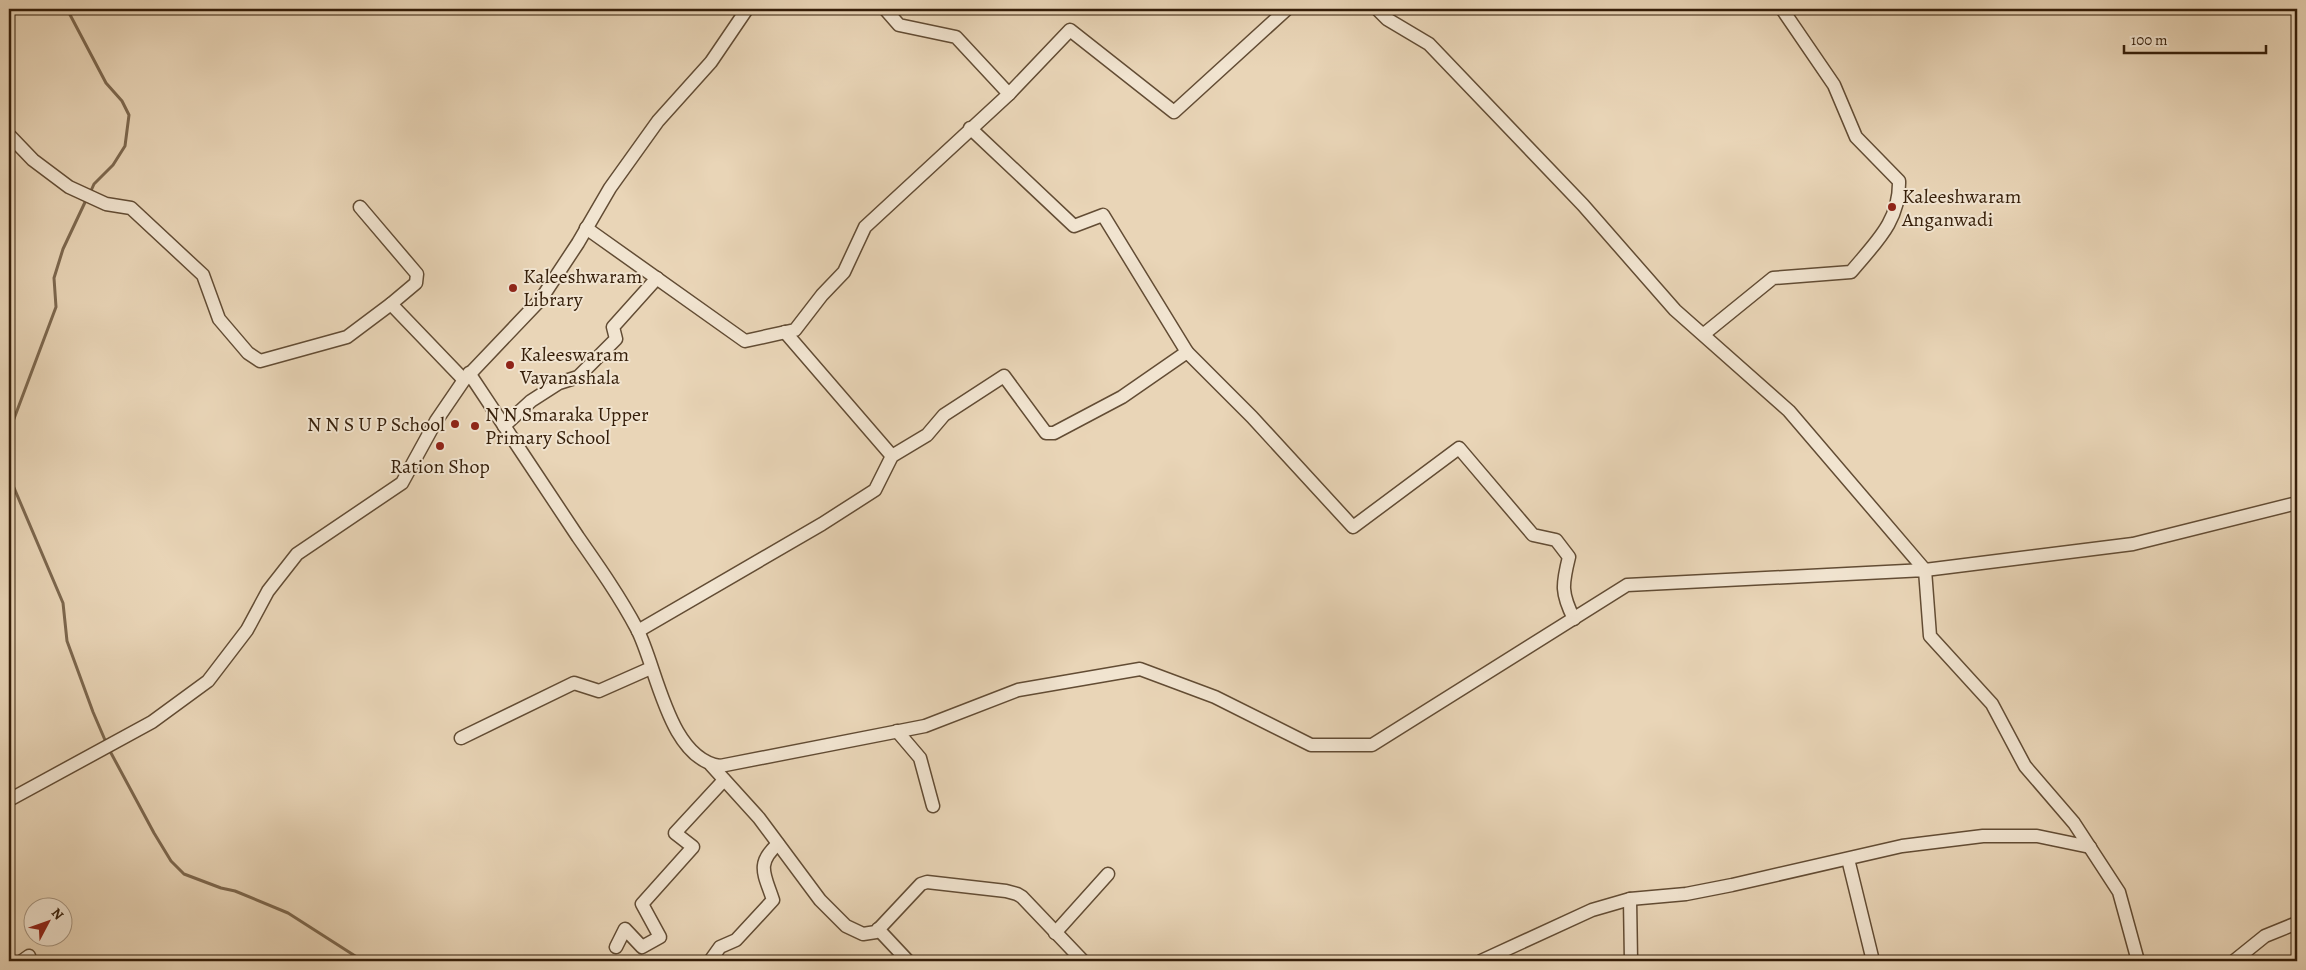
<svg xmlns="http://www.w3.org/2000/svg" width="2306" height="970" font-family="Alegreya,serif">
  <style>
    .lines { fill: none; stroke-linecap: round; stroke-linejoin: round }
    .stream { stroke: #7c674e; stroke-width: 3 }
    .minor-casing { stroke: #624c34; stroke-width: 15 }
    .minor { stroke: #f1e4d0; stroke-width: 12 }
    .poi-dot { fill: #8f2418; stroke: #f1e4d0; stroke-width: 2 }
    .labels { text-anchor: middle; stroke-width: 4; stroke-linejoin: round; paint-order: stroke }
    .poi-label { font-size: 20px; fill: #351e09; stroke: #f1e4d0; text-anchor: start }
  </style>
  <rect width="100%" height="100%" fill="#e9d5b7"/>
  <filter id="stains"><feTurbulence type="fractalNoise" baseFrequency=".004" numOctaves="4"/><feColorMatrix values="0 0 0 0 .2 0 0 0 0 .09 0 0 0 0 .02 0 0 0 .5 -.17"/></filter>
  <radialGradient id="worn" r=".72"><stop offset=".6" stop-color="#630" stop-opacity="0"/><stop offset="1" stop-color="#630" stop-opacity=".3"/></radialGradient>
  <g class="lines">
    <g class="stream">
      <polyline points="67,9 106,83 122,101 129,115 125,146 113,165 94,184 90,193"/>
      <polyline points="9,432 56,307 54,278 63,249 87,198"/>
      <polyline points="9,476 63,603 67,641 93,712 105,740"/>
      <polyline points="111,753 154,833 171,861 184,874 221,888 235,891 288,913 363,961"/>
    </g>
    <defs>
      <g id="minor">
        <polyline points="1377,9 1387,19 1429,44 1583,205 1675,310 1789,411 1925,570 2133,544 2297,503"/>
        <polyline points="1009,94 1070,30 1174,112 1287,9"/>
        <polyline points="970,128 1074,226 1103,215 1187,352"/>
        <polyline points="9,135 33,160 69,187 106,204 131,208 203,275 219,319 248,353 260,361 347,337 391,304"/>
        <polyline points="360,207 417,274 416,283 391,304 464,380"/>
        <polyline points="586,228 745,341 795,330 822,295 844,272 865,227 1009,94 956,37 899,25 885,9"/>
        <polyline points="785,332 892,456"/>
        <path d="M1704,334L1773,278L1851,272C1876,242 1900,221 1899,181L1856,137L1834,85L1782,9"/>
        <path d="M469,373C505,428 542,482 578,537C599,567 620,597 637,629C657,667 668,758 720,766L925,726L1018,690L1140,669L1215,697L1311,745H1372L1627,585L1925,570L1930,636L1992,704L2025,766L2074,823L2119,892L2138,961"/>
        <polyline points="504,426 531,401 559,383 578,377 616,339 613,327 657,278"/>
        <path d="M638,631L822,524L875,490L892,456L927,435L944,415L1004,376L1046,433H1054L1122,397L1187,352L1252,417L1353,527L1459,448L1533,535L1556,540L1569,557C1562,585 1561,593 1574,619"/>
        <polyline points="897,731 920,758 933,806"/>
        <polyline points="461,738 574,683 599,691 651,668"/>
        <polyline points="711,765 759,818 820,900 846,926 863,934 876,932 921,884 927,882 1006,891 1017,894 1022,897 1083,961"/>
        <polyline points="9,800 152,722 208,681 247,630 268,591 297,554 402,483 436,421 464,380 541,299 578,243 610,188 658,121 711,62 747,9"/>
        <polyline points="1848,859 1873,961"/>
        <polyline points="1630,899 1631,961"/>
        <polyline points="878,929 908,961"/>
        <polyline points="1055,933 1108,874"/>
        <polyline points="616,947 625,929 642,947 660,937 642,904 693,847 675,833 724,780"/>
        <polyline points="22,961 29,956"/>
        <path d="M710,961L720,947L736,940L773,900C765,875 755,864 778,844"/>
        <polyline points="1481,961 1592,910 1630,899 1686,894 1732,885 1902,846 1983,836 2037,836 2090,847"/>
        <polyline points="2234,961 2265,936 2297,923"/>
      </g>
    </defs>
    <use href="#minor" class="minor-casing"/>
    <use href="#minor" class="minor"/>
  </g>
  <g class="poi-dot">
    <circle cx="1892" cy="207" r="5"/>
    <circle cx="513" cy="288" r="5"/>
    <circle cx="510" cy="365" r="5"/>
    <circle cx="455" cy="424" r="5"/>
    <circle cx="475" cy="426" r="5"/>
    <circle cx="440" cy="446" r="5"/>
  </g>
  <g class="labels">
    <g class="poi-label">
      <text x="1902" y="203">Kaleeshwaram<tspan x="1902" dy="23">Anganwadi</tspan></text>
      <text x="523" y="283">Kaleeshwaram<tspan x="523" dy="23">Library</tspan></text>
      <text x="520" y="361">Kaleeswaram<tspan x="520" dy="23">Vayanashala</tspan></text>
      <text x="485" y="421">N N Smaraka Upper<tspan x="485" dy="23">Primary School</tspan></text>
      <text x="445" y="431" text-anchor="end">N N S U P School</text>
      <text x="440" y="473" text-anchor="middle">Ration Shop</text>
    </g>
  </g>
  <rect width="2306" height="970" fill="none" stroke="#e9d5b7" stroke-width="30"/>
  <rect x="10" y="10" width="2286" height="950" fill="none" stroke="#351e09" stroke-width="2.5"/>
  <rect x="15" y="15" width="2276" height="940" fill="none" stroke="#351e09"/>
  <g transform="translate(48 922) rotate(49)"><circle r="24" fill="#f1e4d0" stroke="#a69580"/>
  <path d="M0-4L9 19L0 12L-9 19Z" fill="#8f2418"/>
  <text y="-8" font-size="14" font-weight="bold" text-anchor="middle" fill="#351e09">N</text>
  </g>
  <path d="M2124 45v8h142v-8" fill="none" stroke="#351e09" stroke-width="2.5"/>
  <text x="2131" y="45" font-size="15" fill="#351e09" stroke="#f1e4d0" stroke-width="4" paint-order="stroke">100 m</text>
  <rect width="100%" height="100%" filter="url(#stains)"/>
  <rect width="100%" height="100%" fill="url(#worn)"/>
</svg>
